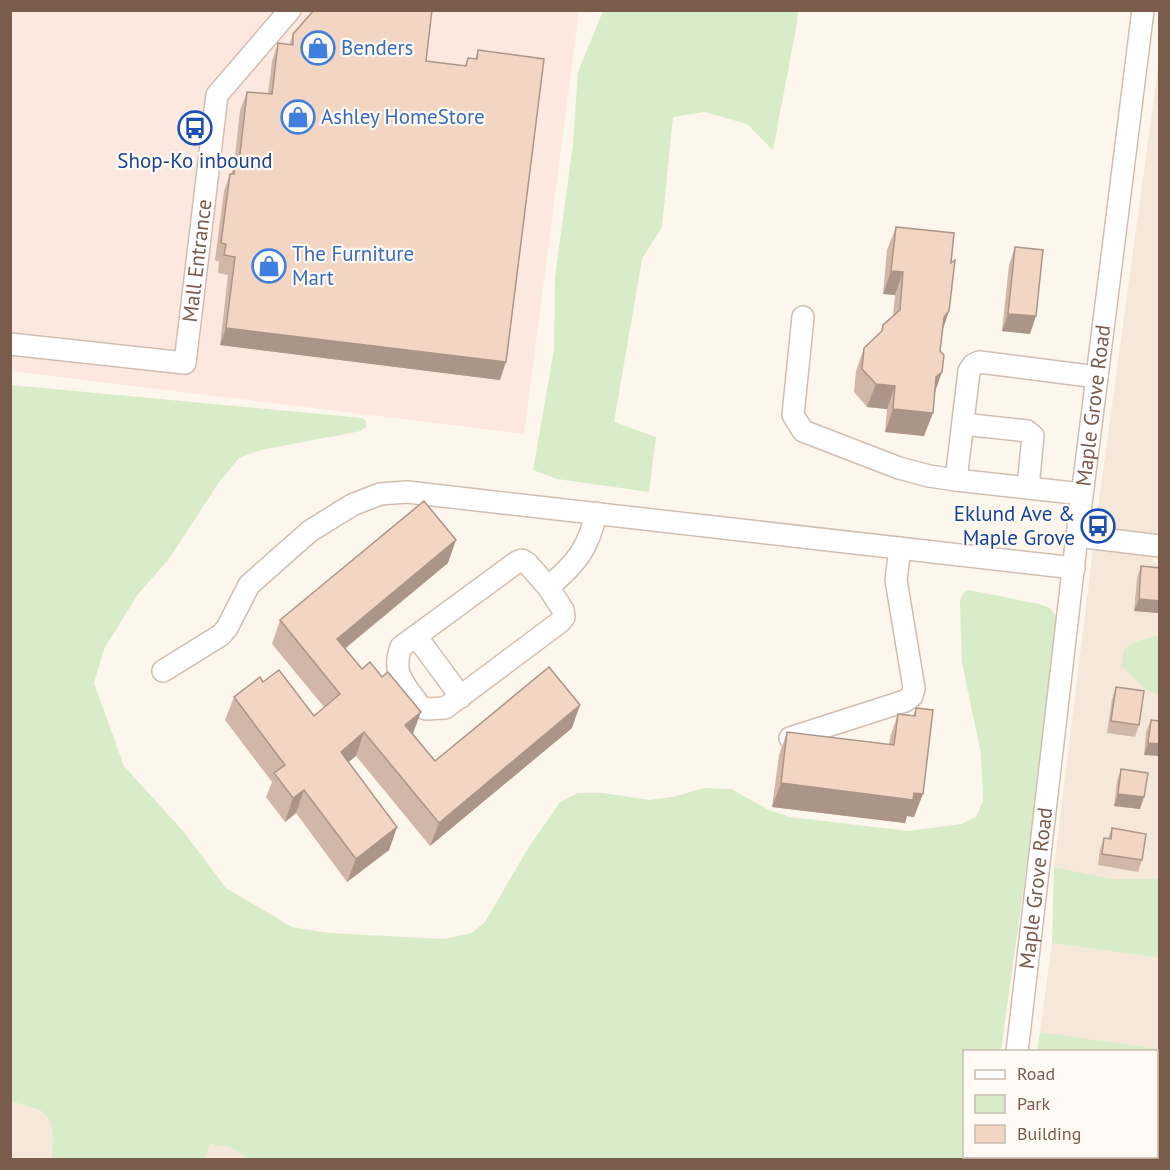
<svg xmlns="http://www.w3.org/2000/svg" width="1170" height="1170" font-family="'PT Sans',sans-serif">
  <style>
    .residential { fill: #f5e8da }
    .commercial { fill: #fde8e0 }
    .green { fill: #d8ecc9 }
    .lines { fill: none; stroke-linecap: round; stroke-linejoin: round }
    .minor-casing { stroke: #d1beb0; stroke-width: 24 }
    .minor { stroke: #fff; stroke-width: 21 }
    .wall { fill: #d1b7a8 }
    .shaded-wall { fill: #aa9588 }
    .building { fill: #f3d5c3; stroke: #aa9588; stroke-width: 1.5 }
    .labels { text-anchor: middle; stroke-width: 4.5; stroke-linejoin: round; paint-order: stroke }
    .shop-label { font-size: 21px; fill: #366cbe; stroke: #fffaf3; text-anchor: start }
    .transit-label { font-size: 21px; fill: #164399; stroke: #fffaf3 }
    .street-label { font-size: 21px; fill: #7a5c4d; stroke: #fffaf3 }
  </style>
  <rect width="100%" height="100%" fill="#fdf6ec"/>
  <g class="residential">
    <polygon points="1159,61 1160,538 1157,538 1152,561 1159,566 1159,635 1138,641 1143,687 1159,696 1159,879 1113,879 1054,867 1098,508"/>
    <polygon points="1052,943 1159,958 1159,1049 1040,1032"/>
    <polygon points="11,1102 29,1106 46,1115 53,1124 51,1159 11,1160"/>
    <polygon points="210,1144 230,1147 246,1157 246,1159 205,1160"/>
  </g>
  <polygon class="commercial" points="11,11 579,11 524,434 11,371"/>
  <g class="green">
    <polygon points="603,11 798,11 797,23 773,150 747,124 704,112 673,117 662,227 642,259 614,422 656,437 649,492 557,479 533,470 554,350 555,277 573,144 578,72"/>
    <path d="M11,385L362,418L366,421V427L361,431L261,450L239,458L217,485L169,559L138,594L104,649L94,683L124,766L183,831L226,888L292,927L329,933L444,939L472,933L485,922L527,850L560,802L578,793H603L649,800L672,797L705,788L731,789L769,810L790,817L908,831L961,824L976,817L983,801L981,754L962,663L960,601L963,593L969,590L1039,604L1050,608L1057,618L1033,820L1001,1051L964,1052V1156L986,1157L985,1159L246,1160V1157L230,1147L210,1144L205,1159H51C55,1118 54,1111 11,1102Z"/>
    <polygon points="1159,635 1160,635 1159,696 1143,687 1121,666 1124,649 1138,641"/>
    <polygon points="1054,867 1113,879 1159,879 1159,958 1052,943"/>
    <polygon points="1040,1032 1159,1049 1159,1159 1024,1159 1024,1156 1156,1156 1156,1052 1037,1051"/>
  </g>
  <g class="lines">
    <defs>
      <g id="minor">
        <polyline points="803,317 793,415 803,431 899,468 929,476 956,480"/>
        <path id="s1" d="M10,344L185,363L217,95L290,10"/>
        <polyline points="963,424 1027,431 1033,436 1028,487"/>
        <polyline points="1082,494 956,480 969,371 973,365 979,362 1097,377"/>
        <polyline points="1077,536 1160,546"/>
        <path d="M548,587L563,610L564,617L560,622L445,708L426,709L420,706C405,685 391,674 401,647L517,562L522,560L527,563L548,587C575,565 589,548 596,513"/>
        <polyline points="416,636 461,697"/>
        <polyline points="163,671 221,635 227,628 249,585 310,531 352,505 380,494 407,492 1074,568"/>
        <polyline points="790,738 905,701 912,696 914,688 896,580 900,548"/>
        <path id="s2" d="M1017,1052L1077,536L1143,10"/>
        <polyline points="1005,1160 1005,1156"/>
      </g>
    </defs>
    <use href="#minor" class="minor-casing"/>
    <use href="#minor" class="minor"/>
  </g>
  <g class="wall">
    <polygon points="293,34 426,61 465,66 468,58 475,59 478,50 500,380 220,345 228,275 218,273 219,262 215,260 224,191 230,174 231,174 234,165 240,110 247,92 268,94 272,61 278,43 289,45"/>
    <polygon points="896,227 951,263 949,311 942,332 935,393 924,436 885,432 887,409 867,407 854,392 856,371 864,348 880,334 883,325 893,316 895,295 883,294 887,250"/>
    <polygon points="1015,247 1030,334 1002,331 1009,265"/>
    <polygon points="448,563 345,649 435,761 572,728 430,846 356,756 348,762 397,827 389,850 347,882 296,813 285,822 266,797 272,782 225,720 234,697 263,682 314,716 324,707 272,644 280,620"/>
    <polygon points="1141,566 1160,568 1160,610 1158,613 1134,611 1137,578"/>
    <polygon points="1116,687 1139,725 1135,737 1107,733 1112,699"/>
    <polygon points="916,708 914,817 907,816 905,823 772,807 779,755 787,732 889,745 890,737 898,714 913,716"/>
    <polygon points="1151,720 1160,721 1144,755 1146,732"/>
    <polygon points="1121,769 1140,809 1114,806 1117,781"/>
    <polygon points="1112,828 1142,860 1138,872 1098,865 1100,850 1104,838 1108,838"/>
  </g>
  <g class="shaded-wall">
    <polygon points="891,271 903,272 895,295 883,294"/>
    <polygon points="949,311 941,334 944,317"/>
    <polygon points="1008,314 1036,316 1030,334 1002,331"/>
    <polygon points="226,328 506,362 500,380 220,345"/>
    <polygon points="942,372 934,395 936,377"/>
    <polygon points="876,384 895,386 887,409 867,407"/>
    <polygon points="893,409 933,413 924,436 885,432"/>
    <polygon points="456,540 448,563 328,662 337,639"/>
    <polygon points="1139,599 1160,601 1160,610 1158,613 1134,611"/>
    <polygon points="580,705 572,728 430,846 439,823"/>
    <polygon points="421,712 412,736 405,725"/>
    <polygon points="364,732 356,756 332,776 341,752"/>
    <polygon points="1148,743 1160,744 1160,756 1144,755"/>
    <polygon points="781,783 914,793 923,794 914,817 907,816 905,823 772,807"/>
    <polygon points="304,790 296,813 285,822 293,798"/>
    <polygon points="1118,794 1144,797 1140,809 1114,806"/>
    <polygon points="397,827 389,850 347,882 356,859"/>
  </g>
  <g class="building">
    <polygon points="314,10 432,10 426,61 466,66 468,58 477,59 478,50 544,59 506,362 226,328 235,257 224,255 226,244 221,243 230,174 234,174 235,163 239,163 247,92 272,94 278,43 293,45 293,34"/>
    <polygon points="896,227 954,233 951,263 955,260 949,311 944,317 940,351 944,355 942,372 936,377 933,413 893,409 895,386 876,384 862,369 864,348 882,331 883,325 900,310 903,272 891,271"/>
    <polygon points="1015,247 1043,250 1036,316 1008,314"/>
    <polygon points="424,501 456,540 337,639 362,669 370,662 382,677 388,672 421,712 405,725 435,761 549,667 580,705 439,823 364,732 341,752 397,827 356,859 304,790 293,798 274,773 285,765 234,697 260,677 263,682 279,670 314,716 340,694 280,620"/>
    <polygon points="1141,566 1160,568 1160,601 1139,599"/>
    <polygon points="1116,687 1144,691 1139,725 1111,721"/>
    <polygon points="916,708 933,710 923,794 914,793 913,800 781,783 787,732 894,745 898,714 915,716"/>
    <polygon points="1151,720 1160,721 1160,744 1148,743"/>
    <polygon points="1121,769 1148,773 1144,797 1118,794"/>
    <polygon points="1112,828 1146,834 1142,860 1102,854 1104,838 1111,839"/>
  </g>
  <defs>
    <symbol id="shop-ring" viewBox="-11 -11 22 22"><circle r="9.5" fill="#fffaf3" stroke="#3f7fe0" stroke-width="1.5"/><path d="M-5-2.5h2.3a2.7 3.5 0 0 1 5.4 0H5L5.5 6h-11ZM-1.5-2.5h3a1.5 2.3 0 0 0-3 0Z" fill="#3f7fe0"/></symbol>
    <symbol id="bus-ring" viewBox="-11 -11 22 22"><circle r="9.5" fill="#fffaf3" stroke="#1a4fb4" stroke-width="1.5"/><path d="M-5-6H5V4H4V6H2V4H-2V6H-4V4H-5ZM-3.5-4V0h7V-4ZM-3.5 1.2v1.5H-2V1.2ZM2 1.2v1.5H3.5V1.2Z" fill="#1a4fb4"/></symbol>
  </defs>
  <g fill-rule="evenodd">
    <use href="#shop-ring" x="299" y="29" width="38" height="38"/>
    <use href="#shop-ring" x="279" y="98" width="38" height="38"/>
    <use href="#bus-ring" x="176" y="109" width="38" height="38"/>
    <use href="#shop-ring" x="250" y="247" width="38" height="38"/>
    <use href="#bus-ring" x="1079" y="507" width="38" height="38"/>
  </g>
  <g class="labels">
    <g class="shop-label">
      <text x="341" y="55">Benders</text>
      <text x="321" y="124">Ashley HomeStore</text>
      <text x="292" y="261">The Furniture<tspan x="292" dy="24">Mart</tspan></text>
    </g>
    <g class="transit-label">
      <text x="195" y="168">Shop-Ko inbound</text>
      <text x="1075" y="521" text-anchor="end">Eklund Ave &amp;<tspan x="1075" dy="24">Maple Grove</tspan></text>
    </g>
    <g class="street-label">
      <text dy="7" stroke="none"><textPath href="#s1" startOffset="279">Mall Entrance</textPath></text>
      <text dy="7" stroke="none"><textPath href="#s2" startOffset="651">Maple Grove Road</textPath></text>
      <text dy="7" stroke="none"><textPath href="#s2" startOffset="165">Maple Grove Road</textPath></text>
    </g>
  </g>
  <rect width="1170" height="1170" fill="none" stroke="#7a5c4d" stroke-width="24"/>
  <rect x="963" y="1050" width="195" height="108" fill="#fffaf3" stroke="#cabbb1" stroke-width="1.5"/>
  <rect x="975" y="1070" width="30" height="9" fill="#ffffff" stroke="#cabbb1" stroke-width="1.5"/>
  <text x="1017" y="1080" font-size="18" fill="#7a5c4d">Road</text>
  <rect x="975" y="1095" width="30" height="18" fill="#d8ecc9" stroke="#cabbb1" stroke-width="1.5"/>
  <text x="1017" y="1110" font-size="18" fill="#7a5c4d">Park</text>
  <rect x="975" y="1125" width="30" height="18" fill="#f3d5c3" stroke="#cabbb1" stroke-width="1.5"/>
  <text x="1017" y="1140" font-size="18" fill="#7a5c4d">Building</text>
</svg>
